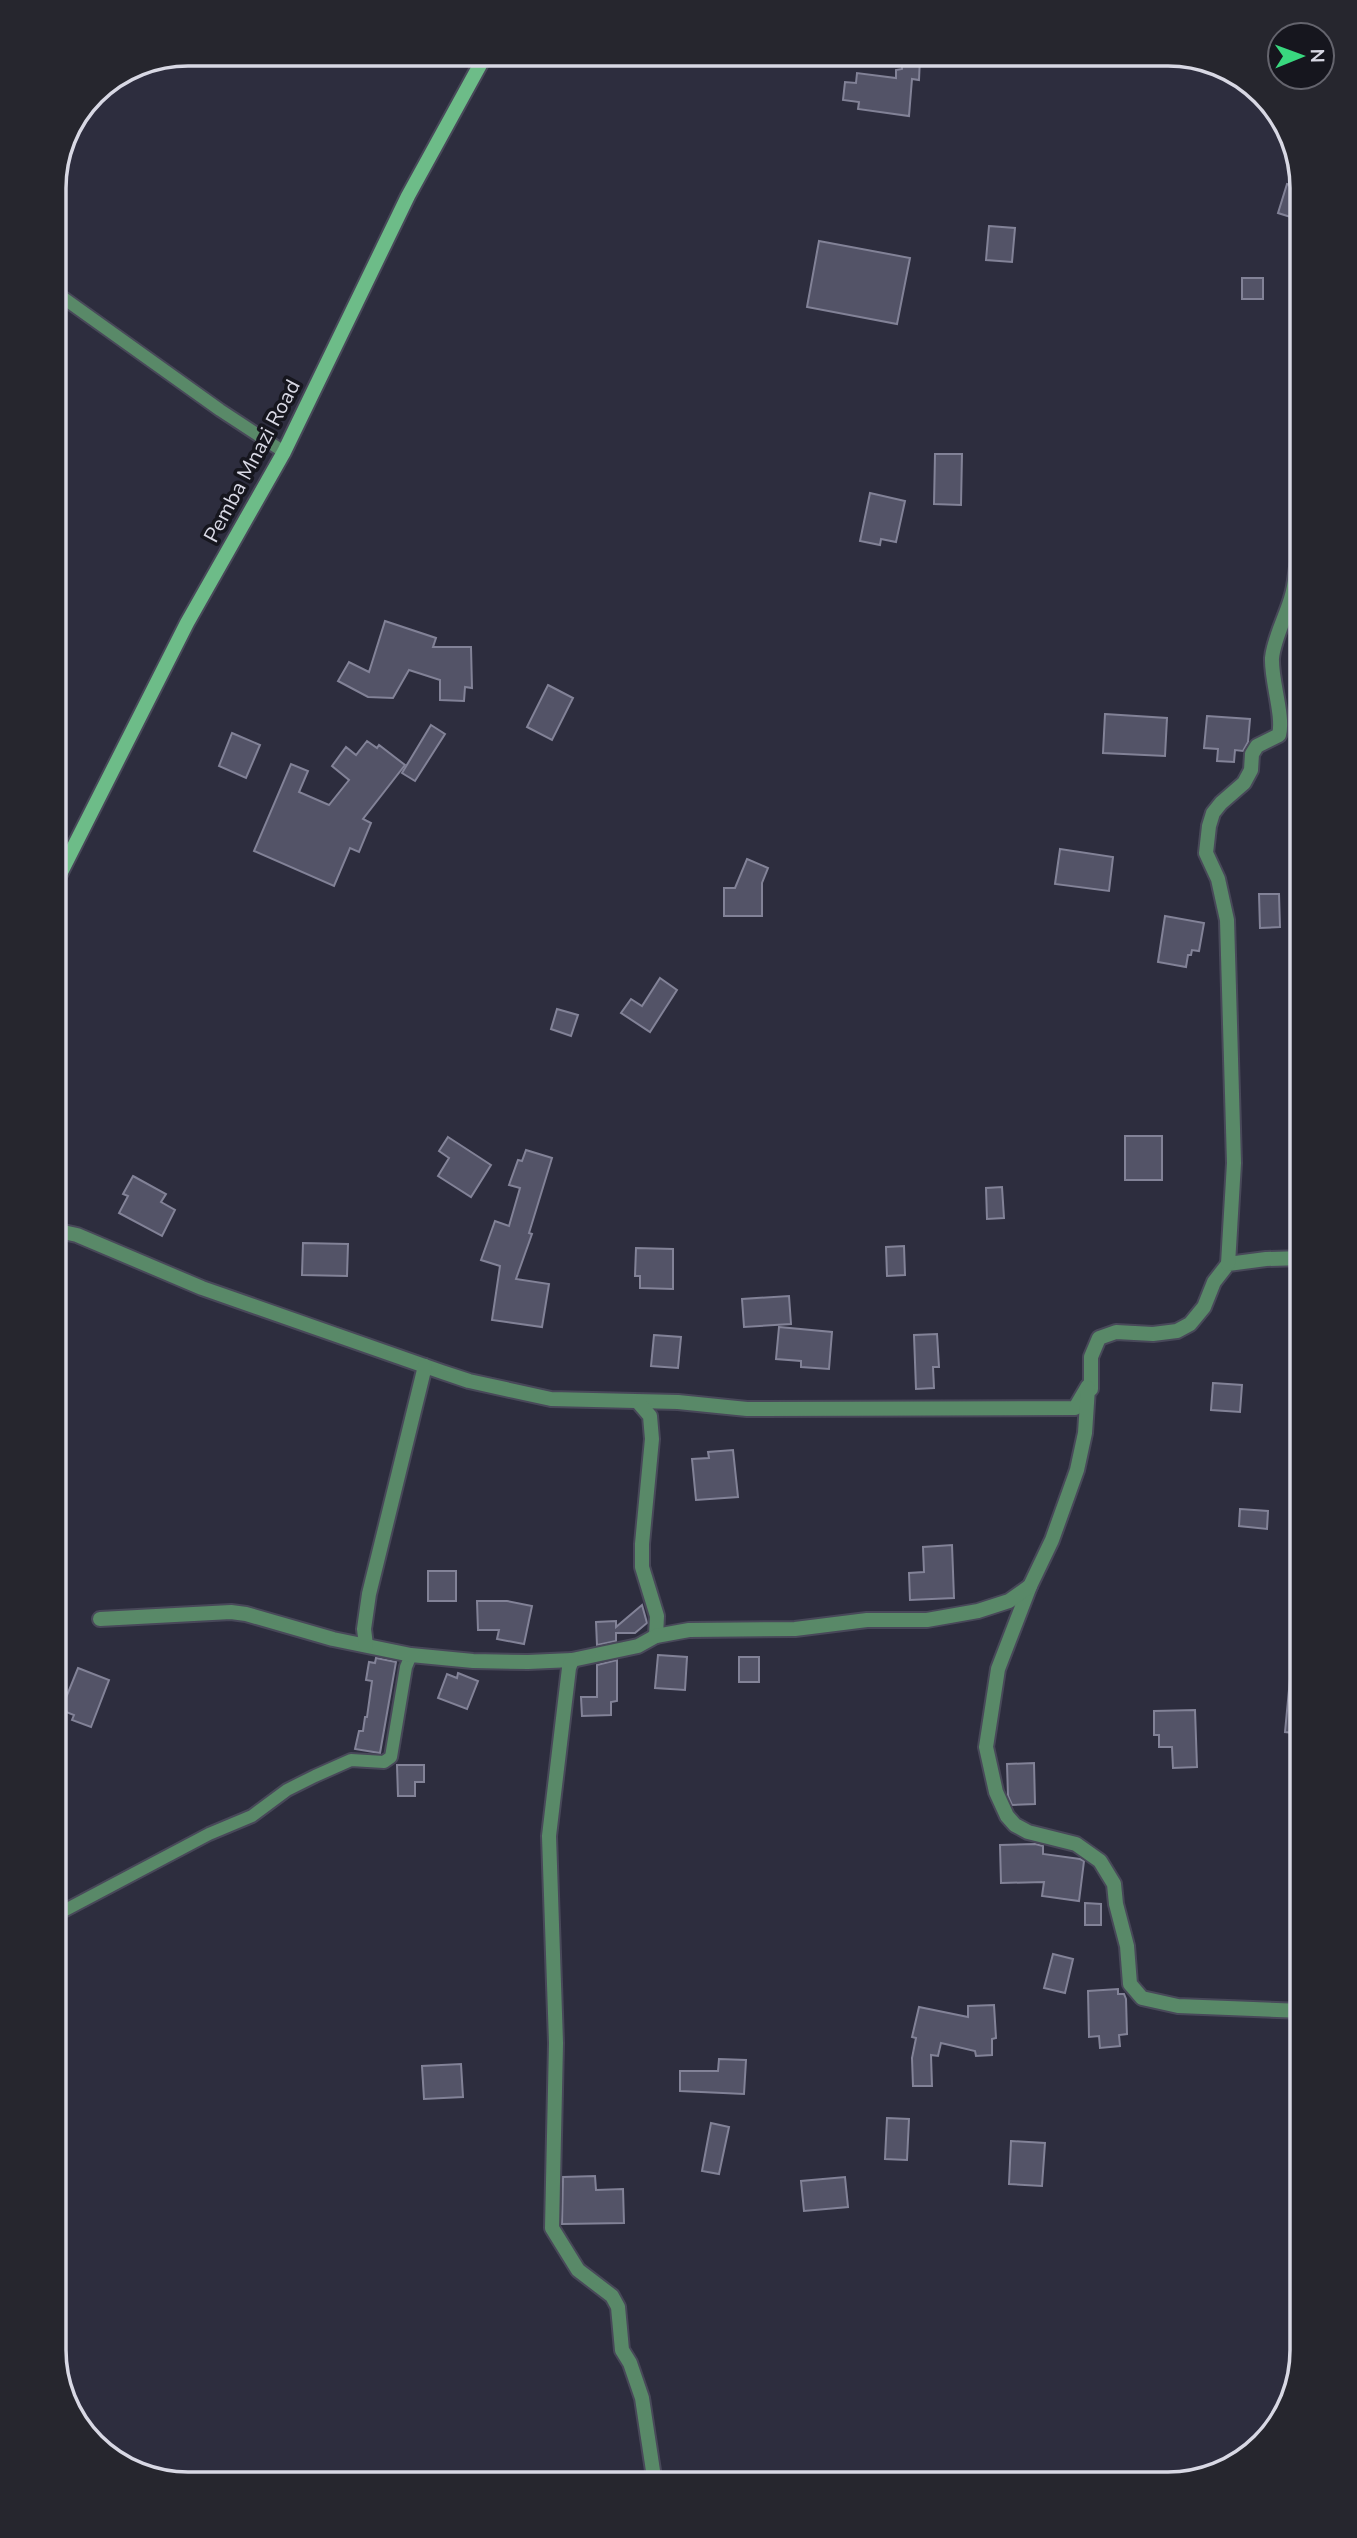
<svg xmlns="http://www.w3.org/2000/svg" width="1357" height="2538" font-family="'Nunito Sans',sans-serif">
  <style>
    .building { fill: #535367; stroke: #828297; stroke-width: 2 }
    .lines { fill: none; stroke-linecap: round; stroke-linejoin: round }
    .lane-casing { stroke: #484859; stroke-width: 16 }
    .street-casing { stroke: #484859; stroke-width: 18 }
    .secondary-casing { stroke: #484859; stroke-width: 18 }
    .lane { stroke: #598968; stroke-width: 12 }
    .street { stroke: #598968; stroke-width: 14 }
    .secondary { stroke: #6dbc88; stroke-width: 14 }
    .labels { text-anchor: middle; stroke-width: 7; stroke-linejoin: round; paint-order: stroke }
    .street-label { font-size: 21px; fill: #d8d8e4; stroke: #16161e }
    .rim { fill: none; stroke: #d8d8e4; stroke-width: 3.5 }
  </style>
  <rect width="100%" height="100%" fill="#2d2d3e"/>
  <g class="building">
    <polygon points="902,57 920,58 919,80 912,79 909,116 858,109 859,102 843,100 845,82 856,83 857,73 896,78 896,70 902,69"/>
    <polygon points="1287,184 1303,189 1303,221 1278,213"/>
    <polygon points="989,226 1015,228 1012,262 986,260"/>
    <polygon points="819,241 910,258 897,324 807,307"/>
    <rect x="1242" y="278" width="21" height="21"/>
    <polygon points="935,454 962,454 961,505 934,504"/>
    <polygon points="870,493 905,501 896,542 881,539 880,545 860,541"/>
    <polygon points="385,621 436,638 433,647 471,647 472,688 465,687 464,701 440,700 440,680 409,670 393,698 368,697 338,681 349,662 369,672"/>
    <polygon points="548,685 573,698 552,740 527,727"/>
    <polygon points="1105,714 1167,718 1165,756 1103,753"/>
    <polygon points="1207,716 1250,719 1248,742 1243,751 1235,750 1234,762 1217,761 1218,749 1204,748"/>
    <polygon points="431,725 445,734 415,781 402,773"/>
    <polygon points="232,733 260,745 246,778 219,766"/>
    <polygon points="367,741 377,748 379,745 405,765 363,819 371,823 359,852 350,848 334,886 254,851 291,764 308,771 299,792 329,805 349,780 332,766 346,747 356,755"/>
    <polygon points="1060,849 1113,857 1109,891 1055,884"/>
    <polygon points="747,859 768,868 762,883 762,916 724,916 724,888 735,888"/>
    <polygon points="1259,894 1279,894 1280,927 1260,928"/>
    <polygon points="1165,916 1204,923 1199,951 1192,950 1191,955 1188,955 1186,967 1158,962"/>
    <polygon points="660,978 677,990 650,1032 621,1013 631,999 642,1006"/>
    <polygon points="557,1009 578,1015 571,1036 551,1029"/>
    <rect x="1125" y="1136" width="37" height="44"/>
    <polygon points="448,1137 491,1165 471,1197 438,1176 449,1158 439,1151"/>
    <polygon points="526,1150 552,1158 529,1233 532,1234 516,1279 549,1284 542,1327 492,1320 500,1266 481,1260 495,1221 509,1226 520,1188 509,1185 518,1160 522,1161"/>
    <polygon points="133,1176 166,1194 161,1202 175,1210 162,1236 119,1213 128,1196 123,1194"/>
    <polygon points="1002,1187 1004,1218 987,1219 986,1188"/>
    <polygon points="303,1243 348,1244 347,1276 302,1275"/>
    <polygon points="904,1246 905,1275 887,1276 886,1247"/>
    <polygon points="636,1248 673,1249 673,1289 640,1288 640,1276 635,1276"/>
    <polygon points="789,1296 791,1324 744,1327 742,1299"/>
    <polygon points="779,1327 832,1332 829,1369 801,1367 801,1361 776,1359"/>
    <polygon points="937,1334 939,1367 933,1367 934,1388 916,1389 914,1335"/>
    <polygon points="654,1335 681,1337 678,1368 651,1366"/>
    <polygon points="1213,1383 1242,1385 1240,1412 1211,1410"/>
    <polygon points="733,1450 738,1497 696,1500 692,1459 709,1458 708,1452"/>
    <polygon points="1240,1509 1268,1511 1267,1529 1239,1526"/>
    <polygon points="952,1545 954,1598 910,1600 909,1573 924,1572 923,1547"/>
    <rect x="428" y="1571" width="28" height="30"/>
    <polygon points="477,1601 507,1601 532,1606 524,1644 497,1639 499,1630 478,1630"/>
    <polygon points="642,1605 647,1623 635,1633 616,1633 616,1641 597,1645 596,1622 616,1621 616,1627"/>
    <polygon points="658,1655 687,1657 685,1690 655,1688"/>
    <rect x="739" y="1657" width="20" height="25"/>
    <polygon points="376,1658 396,1662 380,1753 355,1749 359,1731 363,1731 365,1717 367,1717 372,1681 366,1680 369,1662 375,1663"/>
    <polygon points="617,1660 617,1701 611,1702 611,1715 582,1716 581,1697 597,1697 597,1665"/>
    <polygon points="78,1668 109,1680 91,1727 72,1720 74,1715 61,1710"/>
    <polygon points="458,1673 478,1681 467,1709 438,1698 447,1674 457,1678"/>
    <polygon points="1290,1679 1303,1679 1303,1734 1285,1732"/>
    <polygon points="1195,1710 1197,1767 1173,1768 1172,1747 1159,1747 1159,1735 1154,1735 1154,1711"/>
    <polygon points="1034,1763 1035,1804 1012,1805 1008,1796 1007,1764"/>
    <polygon points="397,1765 424,1765 424,1782 415,1782 415,1796 398,1796"/>
    <polygon points="1035,1844 1043,1846 1043,1854 1080,1859 1084,1861 1079,1901 1042,1896 1044,1882 1001,1883 1000,1845"/>
    <polygon points="1085,1903 1101,1904 1101,1925 1085,1925"/>
    <polygon points="1053,1954 1073,1959 1065,1993 1044,1988"/>
    <polygon points="1118,1989 1118,1994 1124,1994 1126,1999 1127,2034 1119,2035 1120,2046 1100,2048 1099,2036 1089,2037 1088,1991"/>
    <polygon points="994,2005 996,2038 992,2039 992,2055 976,2056 975,2051 941,2043 938,2056 931,2055 932,2086 913,2086 912,2058 916,2038 912,2037 919,2007 968,2017 968,2006"/>
    <polygon points="719,2059 746,2060 744,2094 680,2091 680,2071 718,2071"/>
    <polygon points="461,2064 463,2097 424,2099 422,2066"/>
    <polygon points="887,2118 909,2119 907,2160 885,2159"/>
    <polygon points="711,2123 729,2127 719,2174 702,2171"/>
    <polygon points="1011,2141 1045,2143 1042,2186 1009,2184"/>
    <polygon points="595,2176 596,2190 623,2189 624,2223 562,2224 563,2177"/>
    <polygon points="845,2177 848,2207 804,2211 801,2181"/>
  </g>
  <g class="lines">
    <defs>
      <g id="lane">
        <polyline points="55,292 220,410 284,452"/>
        <polyline points="54,1916 209,1834 252,1816 287,1790 315,1776 351,1760 384,1762 391,1757 406,1667 411,1655"/>
      </g>
      <g id="street">
        <polyline points="54,1230 77,1235 202,1288 442,1372 469,1381 551,1399 678,1402 747,1409 1075,1408 1088,1386 1091,1389 1091,1357 1099,1338 1116,1332 1153,1334 1177,1331 1190,1324 1204,1307 1214,1282 1228,1264 1266,1259 1303,1258"/>
        <path d="M1228,1264L1234,1163L1227,920L1218,879L1206,853L1209,826L1213,813L1221,803L1244,783L1251,770L1252,754L1257,746L1279,735C1284,716 1271,681 1272,658C1274,637 1287,615 1292,595C1297,579 1295,562 1303,547"/>
        <polyline points="638,1402 650,1416 652,1439 642,1544 642,1567 657,1616 656,1636"/>
        <polyline points="1030,1586 998,1669 986,1747 996,1792 1007,1816 1015,1825 1028,1832 1076,1844 1100,1861 1114,1884 1116,1904 1127,1946 1130,1984 1142,1998 1178,2006 1303,2011"/>
        <polyline points="100,1619 231,1612 246,1614 333,1639 411,1655 473,1661 528,1662 572,1660 638,1646 656,1636 689,1630 795,1629 867,1620 927,1620 978,1611 1009,1601 1030,1586 1052,1540 1077,1470 1085,1433 1088,1388"/>
        <polyline points="366,1645 364,1629 369,1594 425,1366"/>
        <polyline points="572,1660 569,1668 549,1836 556,2043 552,2228 578,2270 612,2296 618,2307 622,2350 630,2363 642,2398 655,2484"/>
      </g>
      <polyline id="secondary" points="54,886 187,623 284,452 408,196 486,54"/>
    </defs>
    <use href="#lane" class="lane-casing"/>
    <use href="#street" class="street-casing"/>
    <use href="#secondary" class="secondary-casing"/>
    <use href="#lane" class="lane"/>
    <use href="#street" class="street"/>
    <use href="#secondary" class="secondary"/>
  </g>
  <g class="labels">
    <g class="street-label">
      <text transform="translate(252 461) rotate(-62)" y="7">Pemba Mnazi Road</text>
    </g>
  </g>
  <path d="M0 0H1357V2538H0ZM188 66H1168A122 122 0 0 1 1290 188V2350A122 122 0 0 1 1168 2472H188A122 122 0 0 1 66 2350V188A122 122 0 0 1 188 66Z" fill="#26262e" fill-rule="evenodd"/>
  <path class="rim" d="M188 66H1168A122 122 0 0 1 1290 188V2350A122 122 0 0 1 1168 2472H188A122 122 0 0 1 66 2350V188A122 122 0 0 1 188 66Z"/>
  <g transform="translate(1301 56) rotate(89)"><circle r="33" fill="#16161e" stroke="#64646d" stroke-width="2"/>
  <path d="M0-5L12 26L0 18L-12 26Z" fill="#39d87f"/>
  <text y="-10" font-size="19" font-weight="bold" text-anchor="middle" fill="#d8d8e4">N</text>
  </g>
</svg>
